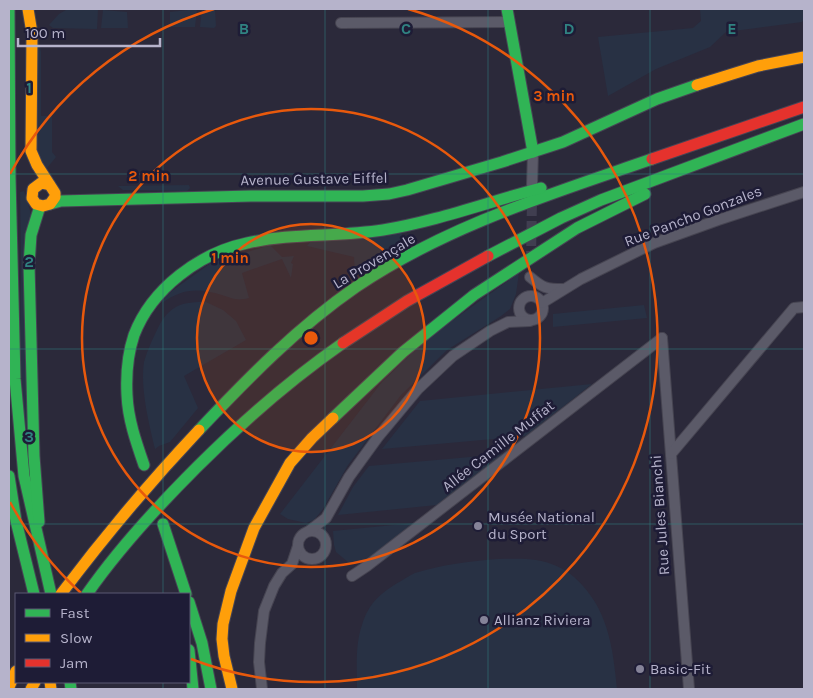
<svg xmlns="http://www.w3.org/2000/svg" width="813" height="698" font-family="Karla,sans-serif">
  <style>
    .green { fill: #283144 }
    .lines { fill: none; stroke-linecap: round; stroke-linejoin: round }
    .street-tunnel { stroke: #403e50; stroke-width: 10; stroke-dasharray: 10 5; stroke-linecap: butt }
    .street-casing { stroke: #464451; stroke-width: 12 }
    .fast-casing { stroke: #464454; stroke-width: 13 }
    .slow-casing { stroke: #464454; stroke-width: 13 }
    .jam-casing { stroke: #464454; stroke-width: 13 }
    .street { stroke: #5b5a68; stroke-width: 10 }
    .fast { stroke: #30b455; stroke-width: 11 }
    .slow { stroke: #ff9f0a; stroke-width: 11 }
    .jam { stroke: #e5322d; stroke-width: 11 }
    .grid { fill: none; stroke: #308281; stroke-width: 1; stroke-opacity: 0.55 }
    .ring { fill: none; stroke: #e8590c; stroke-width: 2.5 }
    .poi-dot { fill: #858398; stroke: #1e1c36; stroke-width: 2 }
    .labels { text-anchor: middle; stroke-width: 5; stroke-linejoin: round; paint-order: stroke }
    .street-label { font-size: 15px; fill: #b6b3cb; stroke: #1e1c36 }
    .poi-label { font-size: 15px; fill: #b6b3cb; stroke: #1e1c36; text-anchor: start }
    .grid-label { font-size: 16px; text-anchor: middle; font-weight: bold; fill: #308281; stroke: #1e1c36; stroke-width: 5; stroke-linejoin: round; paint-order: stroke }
    .centre { fill: #e8590c; stroke: #1e1c36; stroke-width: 2.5 }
    .ring-label { font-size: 15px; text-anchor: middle; font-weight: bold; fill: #e8590c; stroke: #1e1c36; stroke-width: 5; stroke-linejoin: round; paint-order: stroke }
  </style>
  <rect width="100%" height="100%" fill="#2b293a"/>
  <g class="green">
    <polygon points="197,9 195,27 170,27 170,12"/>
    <polygon points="202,9 215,9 216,26 214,28 200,27"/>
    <polygon points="700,9 804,9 804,19 802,22 726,32 710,47 656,69 608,96 598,37 693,28 701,21"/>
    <polygon points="66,10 98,10 97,29 53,28 49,25 59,14"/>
    <polygon points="103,10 127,12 128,28 101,28"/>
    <polygon points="35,39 40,45 41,52 41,116 52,116 52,152 56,157 47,168 40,159 37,150"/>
    <polygon points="189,185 190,188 187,191 123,190 118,186"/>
    <polygon points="24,191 31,214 27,459 20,353 21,261 20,192"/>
    <polygon points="400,231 408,244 355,274 354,257 307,246 313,239"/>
    <path d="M270,245L282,257L294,256L291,263L293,264L291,278L282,259L242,273L249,298C237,301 234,299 222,295C198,288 183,288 162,303L166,295L211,263Z"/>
    <polygon points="519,273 516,294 510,309 501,316 447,350 401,395 348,465 323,509 314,520 306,523 288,519 280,514 382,382 425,340"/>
    <path d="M206,302L223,310L236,321L246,340L184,376L198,408L170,442L159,446L155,449C149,424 140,388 144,362C147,351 152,340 157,330C161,321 167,312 176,307C185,302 196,302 206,302Z"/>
    <polygon points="644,305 647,318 553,327 553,314"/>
    <polygon points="592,384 526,436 382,449 420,401"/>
    <polygon points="504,454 437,505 338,515 353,487 369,466"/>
    <polygon points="414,523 366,560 352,564 348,562 336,552 334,545 333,531"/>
    <path d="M498,559C510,559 524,558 536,560C550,562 564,568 574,577C608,607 613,647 617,689H357C357,668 355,645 362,625C369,602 382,592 401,581C406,578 410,575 415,573C441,565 470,561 498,559Z"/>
  </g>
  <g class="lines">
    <polyline class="street-tunnel" points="531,261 532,198"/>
    <defs>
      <g id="street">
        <polyline points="341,23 509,22"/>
        <polyline points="532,186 533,152"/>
        <path d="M530,277C543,288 546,289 563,289"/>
        <circle cx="531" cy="308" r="12"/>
        <polyline points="542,303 581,279 654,243 718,220 804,192"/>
        <polyline points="662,338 689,689"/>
        <polyline points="671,454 794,308 804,307"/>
        <circle cx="312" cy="545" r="14"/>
        <polyline points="309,531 326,518 349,477 378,437 418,389 453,356 490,331 508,322 530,321"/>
        <polyline points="352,576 367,566 662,338"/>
        <polyline points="262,689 259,662 260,643 264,611 274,586 282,573 292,564 298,546"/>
      </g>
      <g id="fast">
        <polyline points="9,9 10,177 15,379 24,476 51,594"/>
        <polyline points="507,9 533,152"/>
        <polyline points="50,204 61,201 251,196 363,196 389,194 407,190 502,162 563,142 657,99 697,85"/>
        <polyline points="488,256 561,218 601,200 804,124"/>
        <polyline points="333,418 403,352 474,295 577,228 645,194"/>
        <path d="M199,430C248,378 298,327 356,287C446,226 551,194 652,159"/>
        <path d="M144,465C136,442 128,419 127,395C126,376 128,353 134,335C152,288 200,253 247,243C292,233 338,237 383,230C437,221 488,202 541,188"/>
        <polyline points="9,476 16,521 34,594"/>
        <polyline points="39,522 34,456 29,265 31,235 40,206"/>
        <polyline points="163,524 186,594"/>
        <path d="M87,594C119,548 157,507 197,467C242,422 290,380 343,343"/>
        <polyline points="189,602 202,643 211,689"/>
        <polyline points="189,650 193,689"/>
        <polyline points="70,682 71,689"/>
      </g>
      <g id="slow">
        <polyline points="28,9 32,33 31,151 37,165 55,193 55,197 50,204 43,206 36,204 32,198 33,189 41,183 50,185"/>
        <polyline points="697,85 758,66 804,57"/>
        <path d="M61,594C104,537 150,482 199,430"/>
        <polyline points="50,682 51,689"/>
        <polyline points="9,687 16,671"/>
        <polyline points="31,689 35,682"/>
        <polyline points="232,689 224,656 222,639 223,624 231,591 254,528 290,463 312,438 333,418"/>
      </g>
      <g id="jam">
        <polyline points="652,159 804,107"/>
        <polyline points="343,343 407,301 488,256"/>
      </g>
    </defs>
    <use href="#street" class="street-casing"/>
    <use href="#fast" class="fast-casing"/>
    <use href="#slow" class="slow-casing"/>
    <use href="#jam" class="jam-casing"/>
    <use href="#street" class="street"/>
    <use href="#fast" class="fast"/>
    <use href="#slow" class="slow"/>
    <use href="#jam" class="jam"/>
  </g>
  <path class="grid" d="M163,9V594M325,9V689M488,9V689M650,9V689M9,174H804M9,349H804M9,524H804M163,682V689"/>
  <circle cx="311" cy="338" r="114" fill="#e8590c" fill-opacity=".12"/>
  <g class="ring">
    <circle cx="311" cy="338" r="114"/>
    <circle cx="311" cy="338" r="229"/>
    <path d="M81 593A343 343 0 0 1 10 502M10 174A343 343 0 0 1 214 9M408 9A343 343 0 1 1 191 659"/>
  </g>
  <g class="poi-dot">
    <circle cx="478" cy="526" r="5"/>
    <circle cx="484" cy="620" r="5"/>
    <circle cx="640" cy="669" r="5"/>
  </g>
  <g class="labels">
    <g class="street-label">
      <text transform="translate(314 179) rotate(-1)" y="5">Avenue Gustave Eiffel</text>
      <text transform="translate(693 216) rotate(-21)" y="5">Rue Pancho Gonzales</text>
      <text transform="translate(374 261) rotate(-31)" y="5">La Provençale</text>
      <text transform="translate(498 446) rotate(-38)" y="5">Allée Camille Muffat</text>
      <text transform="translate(660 515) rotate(-94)" y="5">Rue Jules Bianchi</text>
    </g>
    <g class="poi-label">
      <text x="488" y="522">Musée National<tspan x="488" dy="17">du Sport</tspan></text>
      <text x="494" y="625">Allianz Riviera</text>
      <text x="650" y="674">Basic-Fit</text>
    </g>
  </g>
  <g class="grid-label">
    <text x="244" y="34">B</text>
    <text x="406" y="34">C</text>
    <text x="569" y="34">D</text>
    <text x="732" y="34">E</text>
    <text x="29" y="93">1</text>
    <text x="29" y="267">2</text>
    <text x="29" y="442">3</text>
  </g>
  <circle cx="311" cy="338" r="8" class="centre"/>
  <g class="ring-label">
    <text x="554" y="101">3 min</text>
    <text x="149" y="181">2 min</text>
    <text x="230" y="263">1 min</text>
  </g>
  <rect width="813" height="698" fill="none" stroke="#b6b3cb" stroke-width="20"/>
  <rect x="15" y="593" width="175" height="90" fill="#1e1c36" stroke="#5b5872"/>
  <rect x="25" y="609" width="25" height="8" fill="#30b455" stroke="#5b5872"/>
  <text x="60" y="618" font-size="15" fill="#b6b3cb">Fast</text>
  <rect x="25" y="634" width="25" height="8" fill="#ff9f0a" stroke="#5b5872"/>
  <text x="60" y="643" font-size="15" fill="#b6b3cb">Slow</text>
  <rect x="25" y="659" width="25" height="8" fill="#e5322d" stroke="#5b5872"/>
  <text x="60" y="668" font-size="15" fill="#b6b3cb">Jam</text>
  <path d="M18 38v8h142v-8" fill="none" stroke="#b6b3cb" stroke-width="2.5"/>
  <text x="25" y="38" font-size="15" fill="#b6b3cb" stroke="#1e1c36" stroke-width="4" paint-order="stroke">100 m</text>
</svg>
